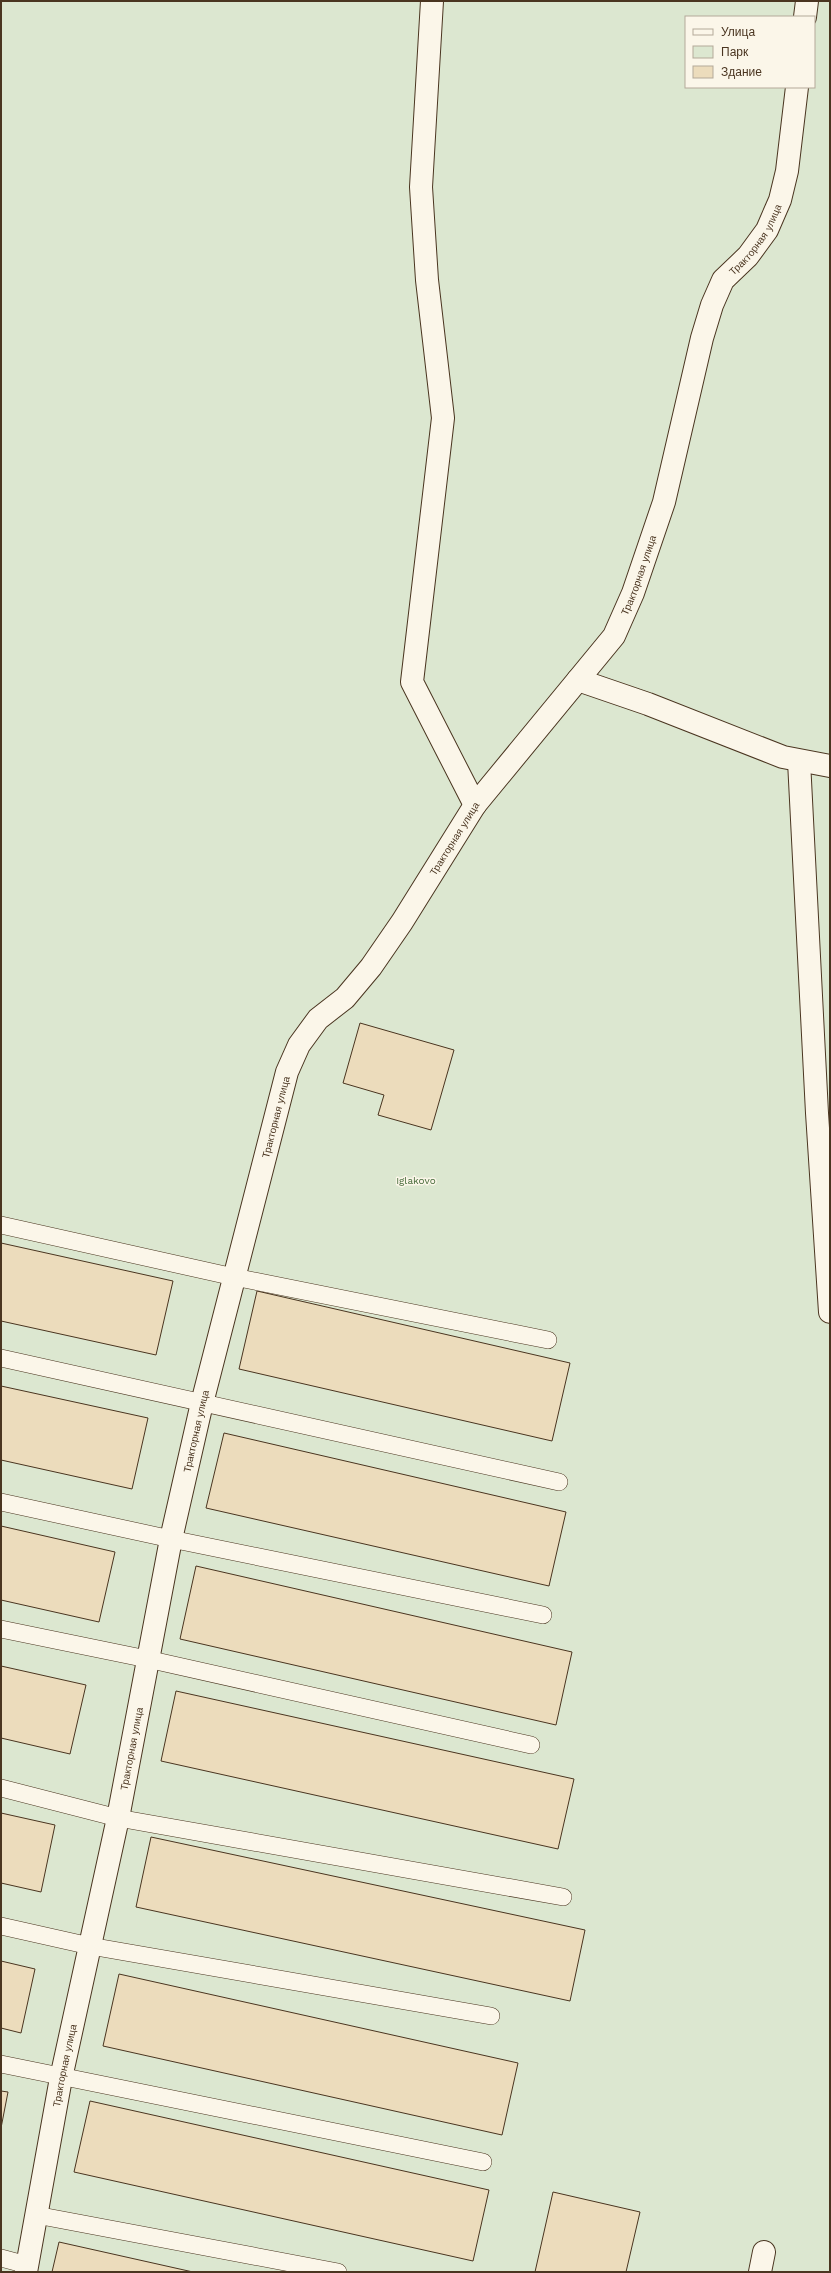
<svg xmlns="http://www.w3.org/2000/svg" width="831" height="2273" font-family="'Work Sans',sans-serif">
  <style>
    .green { fill: #dce7d0; stroke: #887966; fill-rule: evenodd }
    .building { fill: #ecdcbc; stroke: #4a3520 }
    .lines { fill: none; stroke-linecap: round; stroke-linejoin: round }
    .service-casing { stroke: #4a3520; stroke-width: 18 }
    .minor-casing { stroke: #4a3520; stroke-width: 24 }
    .tertiary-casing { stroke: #4a3520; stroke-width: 24 }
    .service { stroke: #fbf6e9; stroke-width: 17 }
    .minor { stroke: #fbf6e9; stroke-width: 22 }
    .tertiary { stroke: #fbf6e9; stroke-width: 22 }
    .labels { text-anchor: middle; stroke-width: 3; stroke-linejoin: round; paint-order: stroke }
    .street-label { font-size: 10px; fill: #4a3520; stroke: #fbf6e9 }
    .park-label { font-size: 10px; fill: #436837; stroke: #fbf6e9 }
  </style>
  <rect width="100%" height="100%" fill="#fbf6e9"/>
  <path class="green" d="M1,1H830V2272H1ZM686,17H814V87H686Z"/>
  <g class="building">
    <polygon points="360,1023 454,1050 431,1130 378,1115 384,1095 343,1083"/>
    <polygon points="1,1243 173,1281 156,1355 1,1321"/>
    <polygon points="257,1291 570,1363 552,1441 239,1369"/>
    <polygon points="1,1386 148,1418 132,1489 1,1460"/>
    <polygon points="224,1433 566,1512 549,1586 206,1508"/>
    <polygon points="1,1526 115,1552 99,1622 1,1600"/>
    <polygon points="196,1566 572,1652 556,1725 180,1639"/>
    <polygon points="1,1666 86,1685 70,1754 1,1738"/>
    <polygon points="176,1691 574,1779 558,1849 161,1761"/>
    <polygon points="1,1813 55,1825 41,1892 1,1883"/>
    <polygon points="151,1837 585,1930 570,2001 136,1907"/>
    <polygon points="1,1961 35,1969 21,2033 1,2028"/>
    <polygon points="119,1974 518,2063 502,2135 103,2046"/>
    <polygon points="1,2091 8,2092 1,2128"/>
    <polygon points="90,2101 489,2190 473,2261 74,2172"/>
    <polygon points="553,2192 640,2212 626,2272 535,2272"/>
    <polygon points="59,2242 193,2272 52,2272"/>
  </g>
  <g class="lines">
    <defs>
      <g id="service">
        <polyline points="1,1225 234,1277 548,1340"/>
        <polyline points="1,1358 559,1482"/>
        <polyline points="1,1502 171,1539 543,1615"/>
        <polyline points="1,1629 147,1659 531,1745"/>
        <polyline points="1,1788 118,1818 563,1897"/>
        <polyline points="1,1926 90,1946 491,2016"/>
        <polyline points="1,2064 483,2162"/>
        <polyline points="36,2215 338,2272"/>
        <polyline points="1,2258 27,2265"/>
      </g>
      <g id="minor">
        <polyline points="432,1 421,187 427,280 443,418 412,682 475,805"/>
        <polyline points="805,17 807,1"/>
        <polyline points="578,680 648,704 783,757 830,766"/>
        <polyline points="799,761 817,1113 830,1312"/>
        <path id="s1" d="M26,2272L61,2078L118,1818L171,1539L202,1403L287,1072L299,1045L318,1019L345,998L371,967L402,922L475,805L614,636L633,593L664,502L702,338L712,305L723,280L748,256L767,230L780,200L787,171L797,87"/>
      </g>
      <polyline id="tertiary" points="760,2272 764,2252"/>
    </defs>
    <use href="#service" class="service-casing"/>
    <use href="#minor" class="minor-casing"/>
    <use href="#tertiary" class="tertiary-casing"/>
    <use href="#service" class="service"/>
    <use href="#minor" class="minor"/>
    <use href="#tertiary" class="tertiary"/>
  </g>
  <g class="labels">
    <g class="street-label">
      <text dy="4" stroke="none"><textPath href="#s1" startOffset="2202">Тракторная улица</textPath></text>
      <text dy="4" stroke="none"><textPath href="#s1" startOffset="1842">Тракторная улица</textPath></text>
      <text dy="4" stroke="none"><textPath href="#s1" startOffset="1518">Тракторная улица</textPath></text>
      <text dy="4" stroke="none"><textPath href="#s1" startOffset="1182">Тракторная улица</textPath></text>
      <text dy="4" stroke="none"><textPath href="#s1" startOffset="858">Тракторная улица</textPath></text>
      <text dy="4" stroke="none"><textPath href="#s1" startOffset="534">Тракторная улица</textPath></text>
      <text dy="4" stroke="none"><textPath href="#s1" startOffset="210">Тракторная улица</textPath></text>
    </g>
    <g class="park-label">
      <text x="416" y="1184">Iglakovo</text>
    </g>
  </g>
  <rect width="831" height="2273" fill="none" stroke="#4a3520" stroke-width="4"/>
  <rect x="685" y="16" width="130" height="72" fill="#fbf6e9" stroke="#b4a999"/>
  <rect x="693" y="29" width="20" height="6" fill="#fbf6e9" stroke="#b4a999"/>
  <text x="721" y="36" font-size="12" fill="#4a3520">Улица</text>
  <rect x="693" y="46" width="20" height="12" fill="#dce7d0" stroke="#b4a999"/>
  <text x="721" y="56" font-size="12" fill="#4a3520">Парк</text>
  <rect x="693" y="66" width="20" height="12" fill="#ecdcbc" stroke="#b4a999"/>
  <text x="721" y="76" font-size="12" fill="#4a3520">Здание</text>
</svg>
